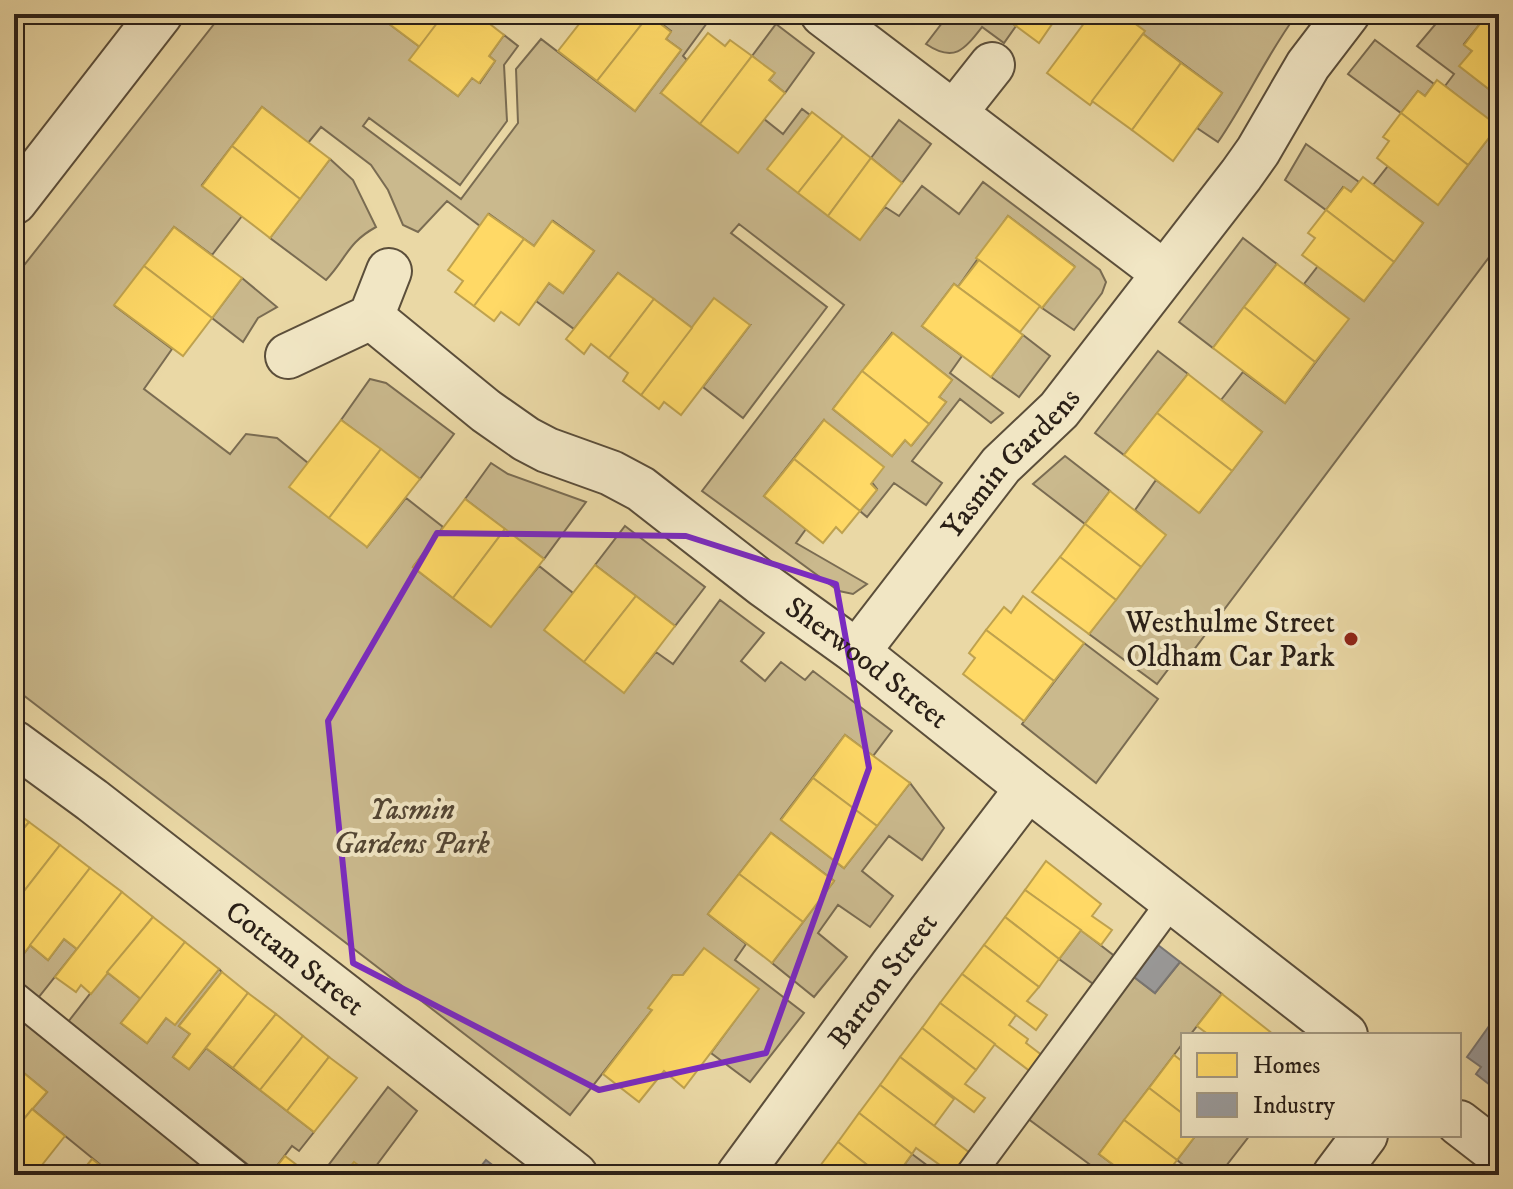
<svg xmlns="http://www.w3.org/2000/svg" width="1513" height="1189" font-family="'IM FELL DW Pica',serif">
  <style>
    .green { fill: #cab98d; stroke: #7a6c52; stroke-width: 2; fill-rule: evenodd }
    .homes { fill: #ffd966; stroke: #bfa24e; stroke-width: 2 }
    .industry { fill: #999; stroke: #787572; stroke-width: 2 }
    .lines { fill: none; stroke-linecap: round; stroke-linejoin: round }
    .lane-casing { stroke: #5b4e3a; stroke-width: 32 }
    .street-casing { stroke: #5b4e3a; stroke-width: 48 }
    .lane { stroke: #f1e6c4; stroke-width: 28 }
    .street { stroke: #f1e6c4; stroke-width: 44 }
    .marked { fill: none; stroke: #7b2cbf; stroke-width: 6; stroke-linejoin: round }
    .poi-dot { fill: #8f2418; stroke: #f1e6c4; stroke-width: 3 }
    .labels { text-anchor: middle; stroke-width: 8; stroke-linejoin: round; paint-order: stroke }
    .street-label { font-size: 30px; fill: #2b2017; stroke: #f1e6c4 }
    .poi-label { font-size: 30px; fill: #2b2017; stroke: #f1e6c4; text-anchor: end }
    .park-label { font-size: 30px; font-style: italic; fill: #534634; stroke: #f1e6c4 }
  </style>
  <rect width="100%" height="100%" fill="#ead8a5"/>
  <filter id="stains"><feTurbulence type="fractalNoise" baseFrequency=".0025" numOctaves="4"/><feColorMatrix values="0 0 0 0 .2 0 0 0 0 .09 0 0 0 0 .02 0 0 0 .5 -.17"/></filter>
  <radialGradient id="worn" r=".72"><stop offset=".6" stop-color="#630" stop-opacity="0"/><stop offset="1" stop-color="#630" stop-opacity=".3"/></radialGradient>
  <g class="green">
    <path d="M222,14H376L420,47L410,60L458,96L472,78L480,83L495,61L489,56L504,35L518,46L504,65L507,121L460,185L369,118L363,126L461,199L518,123L516,69L541,39L635,111L681,50L666,39L671,31L649,14H696L707,23L683,56L687,60L661,93L764,119L783,134L802,109L810,115L768,169L859,239L885,207L899,216L922,186L959,214L983,182L1100,270L1106,282L1102,293L1074,330L1042,308L1074,266L1008,216L958,287L954,284L922,326L962,356L950,373L1003,413L991,423L960,399L912,461L942,483L926,505L894,483L867,517L860,511L877,489L824,420L764,496L806,529L796,543L867,584L853,594L839,591L702,491L844,305L739,224L731,233L827,307L743,418L703,387L750,325L692,328L618,273L574,329L536,301L549,283L563,293L594,251L553,221L534,246L489,214L480,226L447,201L418,232L403,225L388,190L371,165L321,127L308,143L262,107L202,185L242,216L212,255L174,227L115,306L172,349L144,389L230,454L246,434L277,438L308,463L367,547L406,498L443,527L413,567L490,626L539,566L573,593L624,692L656,652L673,664L720,600L764,633L741,661L765,681L781,662L805,680L813,671L892,731L873,756L845,735L781,819L844,868L910,783L944,828L922,860L889,836L862,871L893,896L870,927L838,905L818,933L847,957L814,997L772,963L834,881L771,833L708,914L746,944L735,960L804,1013L750,1082L711,1053L758,989L704,949L683,975H673L649,1008L652,1010L570,1115L14,688V278ZM892,333L952,380L939,397L946,402L912,445L905,440L892,456L833,409Z"/>
    <path d="M949,14H975L982,19L987,14H999L1016,26L1004,43L982,27C964,50 954,63 926,44Z"/>
    <path d="M1122,14H1297C1267,54 1247,100 1218,142L1197,128L1222,93L1143,34L1144,31Z"/>
    <polygon points="1444,14 1478,14 1483,20 1464,44 1472,51 1460,66 1499,97 1499,244 1190,655 1182,651 1157,684 1089,634 1165,535 1135,510 1156,480 1200,512 1262,432 1221,400 1243,372 1285,403 1348,319 1304,284 1318,266 1364,301 1423,223 1373,185 1388,166 1438,204 1497,127 1445,86 1454,74 1417,46"/>
    <polygon points="776,24 814,53 785,93 769,80 774,74 752,56"/>
    <polygon points="1375,40 1434,84 1425,96 1418,91 1401,113 1348,74"/>
    <polygon points="899,120 931,144 902,183 871,158"/>
    <polygon points="1306,144 1359,182 1351,192 1343,187 1326,210 1285,180"/>
    <path d="M330,159L353,180L376,227C347,243 347,258 326,280L270,238Z"/>
    <polygon points="1243,238 1277,264 1213,348 1179,322"/>
    <polygon points="242,278 277,307 258,318 243,342 212,318"/>
    <polygon points="1023,335 1050,356 1019,397 991,377"/>
    <polygon points="1158,351 1188,374 1124,455 1095,433"/>
    <polygon points="370,379 386,383 454,434 420,479 341,420"/>
    <polygon points="1065,456 1110,491 1085,524 1033,484"/>
    <polygon points="491,463 508,474 586,502 544,559 465,499"/>
    <polygon points="625,526 705,587 675,626 595,565"/>
    <polygon points="1084,643 1158,699 1096,783 1022,724"/>
    <polygon points="1081,930 1117,958 1096,986 1059,959"/>
    <polygon points="64,939 77,949 38,998 14,980 14,943 25,952 30,945 48,960"/>
    <polygon points="1180,962 1222,994 1190,1035 1183,1035 1183,1043 1099,1154 1127,1175 1104,1175 1027,1118 1134,977 1155,993"/>
    <polygon points="219,969 222,972 179,1026 190,1034 173,1057 189,1069 206,1048 314,1132 299,1151 292,1146 270,1175 261,1175 68,1022 107,972 141,999 121,1023 147,1043 166,1018 175,1024"/>
    <polygon points="14,1011 216,1175 113,1175 32,1109 47,1092 14,1065"/>
    <polygon points="388,1087 417,1111 370,1174 321,1175"/>
    <polygon points="1196,1135 1250,1135 1219,1175 1196,1175 1177,1160"/>
    <polygon points="912,1154 940,1175 897,1175"/>
  </g>
  <g class="homes">
    <polygon points="376,14 444,14 420,47"/>
    <polygon points="444,14 477,14 504,35 489,56 495,61 479,83 472,78 458,96 409,60"/>
    <polygon points="587,14 649,15 597,81 558,51"/>
    <polygon points="999,14 1024,14 1016,26"/>
    <polygon points="1024,14 1059,14 1039,43 1016,26"/>
    <polygon points="1091,14 1122,14 1145,31 1090,105 1047,73"/>
    <polygon points="1478,14 1499,14 1499,33 1477,15"/>
    <polygon points="649,15 671,32 666,39 681,50 635,111 597,81"/>
    <polygon points="1483,20 1499,33 1499,97 1459,66 1472,51 1464,45"/>
    <polygon points="708,33 725,46 730,40 752,56 700,124 661,93"/>
    <polygon points="1143,34 1181,63 1132,130 1092,101"/>
    <polygon points="752,56 775,73 769,80 785,93 738,153 700,124"/>
    <polygon points="1181,63 1222,93 1173,161 1132,130"/>
    <polygon points="1437,80 1498,126 1468,165 1401,113 1418,91 1425,96"/>
    <polygon points="262,107 330,159 300,199 232,146"/>
    <polygon points="812,112 843,136 798,193 767,169"/>
    <polygon points="1401,113 1468,165 1438,205 1377,158 1389,141 1383,137"/>
    <polygon points="843,136 871,158 828,216 798,193"/>
    <polygon points="232,146 300,199 270,238 202,186"/>
    <polygon points="871,158 902,183 860,240 828,216"/>
    <polygon points="1363,177 1423,223 1394,262 1326,210 1344,187 1351,192"/>
    <polygon points="1326,210 1394,262 1364,301 1302,255 1315,238 1308,233"/>
    <polygon points="488,214 524,239 474,306 455,292 463,281 448,270"/>
    <polygon points="1008,216 1075,267 1042,308 976,258"/>
    <polygon points="552,221 594,251 563,293 549,283 519,325 501,312 494,321 474,306 524,239 534,246"/>
    <polygon points="174,227 242,278 212,318 144,266"/>
    <polygon points="979,260 1040,306 1020,332 958,287"/>
    <polygon points="1277,264 1349,319 1315,362 1244,307"/>
    <polygon points="144,266 212,318 183,356 114,305"/>
    <polygon points="618,273 654,299 609,358 591,344 584,354 566,339"/>
    <polygon points="954,284 1023,335 991,377 922,326"/>
    <polygon points="714,298 750,325 681,415 664,402 659,409 641,395"/>
    <polygon points="654,299 692,328 641,395 623,381 628,373 609,358"/>
    <polygon points="1244,307 1315,362 1285,403 1213,348"/>
    <polygon points="893,333 952,380 939,397 946,402 929,424 862,371"/>
    <polygon points="862,371 929,424 911,446 905,440 892,456 833,409"/>
    <polygon points="1188,374 1262,432 1232,471 1157,413"/>
    <polygon points="1157,413 1232,471 1199,513 1124,455"/>
    <polygon points="341,420 381,449 329,518 289,487"/>
    <polygon points="824,420 884,467 871,484 877,490 860,511 794,459"/>
    <polygon points="381,449 420,479 367,547 329,518"/>
    <polygon points="794,459 860,511 842,533 836,527 823,543 764,496"/>
    <polygon points="1110,491 1166,535 1141,567 1085,524"/>
    <polygon points="465,499 505,529 453,598 413,567"/>
    <polygon points="1085,524 1141,567 1116,600 1060,557"/>
    <polygon points="505,529 544,559 491,627 453,598"/>
    <polygon points="1060,557 1116,600 1089,634 1032,592"/>
    <polygon points="595,565 636,596 584,662 544,630"/>
    <polygon points="636,596 675,626 624,693 584,662"/>
    <polygon points="1023,596 1084,643 1054,681 986,630 1004,607 1011,613"/>
    <polygon points="986,630 1054,681 1024,721 963,674 975,658 969,653"/>
    <polygon points="845,735 910,783 877,826 813,778"/>
    <polygon points="813,778 877,826 844,868 781,820"/>
    <polygon points="14,811 29,822 14,840"/>
    <polygon points="29,822 60,845 14,904 14,840"/>
    <polygon points="771,833 834,881 803,922 739,874"/>
    <polygon points="60,845 90,868 25,952 14,943 14,914 19,907 14,904"/>
    <polygon points="1046,861 1101,904 1092,916 1112,930 1101,945 1025,890"/>
    <polygon points="90,868 122,892 77,949 64,939 48,960 30,945"/>
    <polygon points="739,874 803,922 772,963 708,914"/>
    <polygon points="1025,890 1081,930 1059,959 1005,917"/>
    <polygon points="122,892 153,917 91,994 81,985 76,992 55,977"/>
    <polygon points="153,917 185,942 141,999 107,972"/>
    <polygon points="1005,917 1059,959 1039,987 984,945"/>
    <polygon points="185,942 219,969 175,1025 166,1018 147,1043 121,1023"/>
    <polygon points="984,945 1039,987 1027,1001 1047,1015 1036,1030 962,974"/>
    <polygon points="704,948 759,989 684,1088 664,1071 639,1102 603,1074 652,1010 648,1008 673,975 683,975"/>
    <polygon points="222,972 248,993 189,1069 173,1057 190,1034 179,1026"/>
    <polygon points="962,974 1016,1015 1009,1025 1028,1039 1026,1043 1043,1056 1031,1072 940,1003"/>
    <polygon points="248,993 276,1014 233,1068 206,1048"/>
    <polygon points="1222,994 1273,1034 1272,1035 1209,1035 1197,1026"/>
    <polygon points="940,1003 995,1044 976,1070 922,1028"/>
    <polygon points="276,1014 303,1036 260,1090 233,1068"/>
    <polygon points="922,1028 976,1070 965,1084 985,1098 974,1112 900,1057"/>
    <polygon points="303,1036 329,1057 287,1111 260,1090"/>
    <polygon points="1174,1055 1183,1062 1183,1114 1149,1088"/>
    <polygon points="329,1057 357,1078 314,1132 287,1111"/>
    <polygon points="900,1057 954,1099 934,1126 880,1085"/>
    <polygon points="14,1065 47,1092 14,1131"/>
    <polygon points="880,1085 970,1153 954,1175 916,1148 912,1154 859,1113"/>
    <polygon points="1149,1088 1183,1114 1183,1135 1196,1135 1177,1160 1124,1120"/>
    <polygon points="32,1109 65,1136 34,1175 14,1175 14,1131"/>
    <polygon points="859,1113 912,1154 897,1175 880,1175 838,1142"/>
    <polygon points="1124,1120 1177,1160 1166,1175 1127,1175 1099,1154"/>
    <polygon points="838,1142 880,1175 823,1175 817,1170"/>
    <polygon points="285,1156 310,1175 270,1175"/>
    <polygon points="92,1159 113,1175 79,1175"/>
    <polygon points="354,1162 370,1174 368,1175 344,1175"/>
  </g>
  <g class="industry">
    <polygon points="1158,945 1180,962 1155,993 1134,977"/>
    <polygon points="1497,1015 1499,1017 1499,1092 1476,1074 1481,1067 1467,1057"/>
    <polygon points="486,1160 504,1174 503,1175 474,1175"/>
  </g>
  <g class="lines">
    <defs>
      <g id="lane">
        <polyline points="14,996 236,1175"/>
        <polyline points="970,1175 1172,901"/>
      </g>
      <g id="street">
        <polyline points="823,14 1164,273"/>
        <polyline points="954,113 992,65"/>
        <polyline points="14,202 160,14"/>
        <path id="s1" d="M371,317L486,411L526,439L547,450L611,473L641,489L764,585L857,652L1028,788L1345,1035"/>
        <polyline points="288,356 371,317 389,271"/>
        <path id="s2" d="M857,652L1001,465L1059,410L1241,175L1258,151L1308,65L1347,14"/>
        <path id="s3" d="M14,743L92,800L575,1175"/>
        <polyline points="1459,1123 1499,1154"/>
        <path id="s4" d="M739,1175L893,965L1028,788"/>
        <polyline points="1335,1175 1365,1135"/>
      </g>
    </defs>
    <use href="#lane" class="lane-casing"/>
    <use href="#street" class="street-casing"/>
    <use href="#lane" class="lane"/>
    <use href="#street" class="street"/>
  </g>
  <path class="marked" d="M437,533L686,536L836,584L869,768L766,1053L599,1090L353,963L328,721Z"/>
  <circle class="poi-dot" cx="1351" cy="639" r="8"/>
  <g class="labels">
    <g class="street-label">
      <text dy="10" stroke="none"><textPath href="#s2" startOffset="244">Yasmin Gardens</textPath></text>
      <text dy="10" stroke="none"><textPath href="#s1" startOffset="608">Sherwood Street</textPath></text>
      <text dy="10" stroke="none"><textPath href="#s3" startOffset="354">Cottam Street</textPath></text>
      <text dy="10" stroke="none"><textPath href="#s4" startOffset="242">Barton Street</textPath></text>
    </g>
    <g class="poi-label">
      <text x="1335" y="632">Westhulme Street<tspan x="1335" dy="34">Oldham Car Park</tspan></text>
    </g>
    <g class="park-label">
      <text x="412" y="819">Yasmin<tspan x="412" dy="34">Gardens Park</tspan></text>
    </g>
  </g>
  <rect width="1513" height="1189" fill="none" stroke="#ead8a5" stroke-width="48"/>
  <rect x="16" y="16" width="1481" height="1157" fill="none" stroke="#2b2017" stroke-width="4"/>
  <rect x="24" y="24" width="1465" height="1141" fill="none" stroke="#2b2017" stroke-width="2"/>
  <rect x="1181" y="1033" width="280" height="104" fill="#f1e6c4" stroke="#a2977f" stroke-width="2"/>
  <rect x="1197" y="1053" width="40" height="24" fill="#ffd966" stroke="#a2977f" stroke-width="2"/>
  <text x="1253" y="1073" font-size="24" fill="#2b2017">Homes</text>
  <rect x="1197" y="1093" width="40" height="24" fill="#999999" stroke="#a2977f" stroke-width="2"/>
  <text x="1253" y="1113" font-size="24" fill="#2b2017">Industry</text>
  <rect width="100%" height="100%" filter="url(#stains)"/>
  <rect width="100%" height="100%" fill="url(#worn)"/>
</svg>
